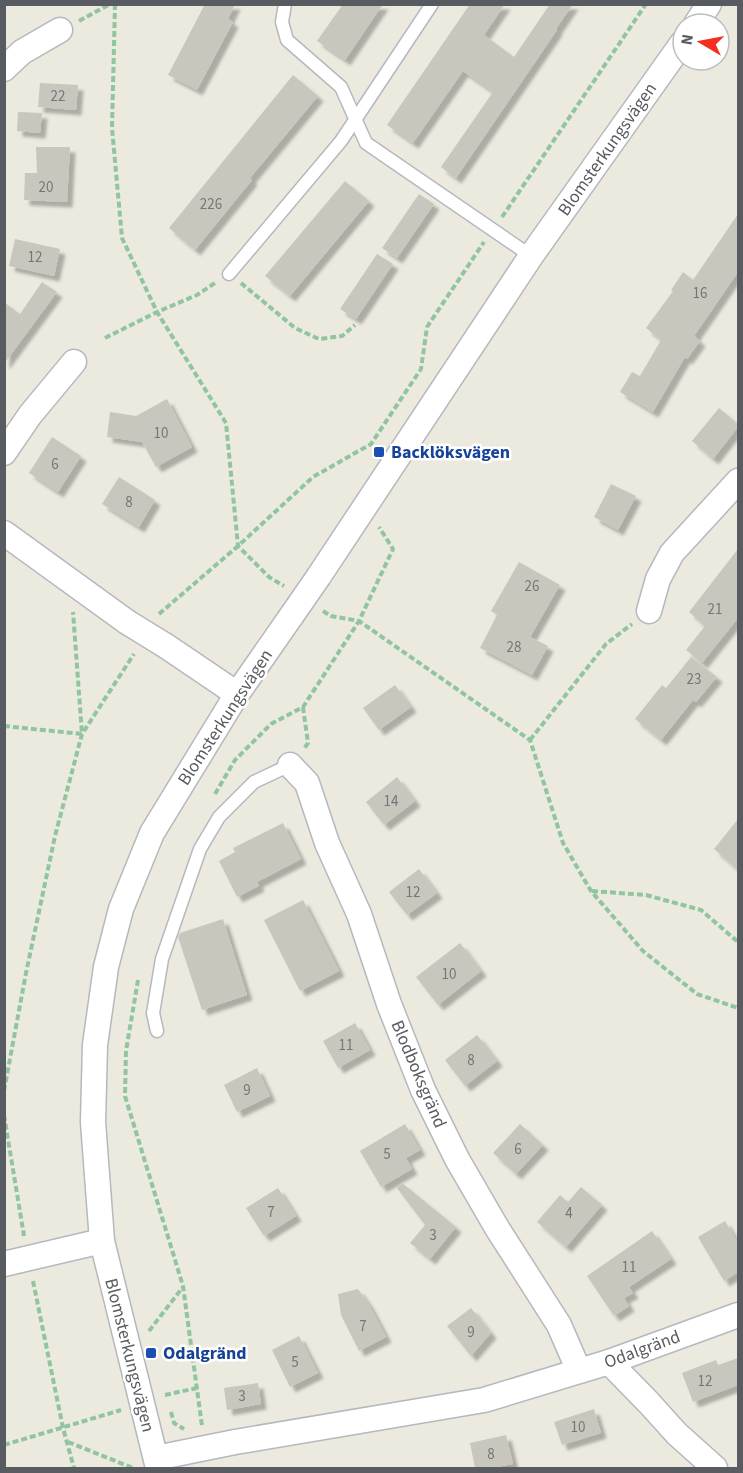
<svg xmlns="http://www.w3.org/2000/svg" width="743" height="1473" font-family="'Source Sans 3',sans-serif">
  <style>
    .building { fill: #c9c6be; filter: url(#shadow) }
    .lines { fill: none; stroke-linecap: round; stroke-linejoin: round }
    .service-casing { stroke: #b5b8bd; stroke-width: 15 }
    .minor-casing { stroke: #b5b8bd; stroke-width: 27 }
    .path { stroke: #90c59f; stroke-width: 4; stroke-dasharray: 6 3; stroke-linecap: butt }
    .service { stroke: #fff; stroke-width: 12 }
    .minor { stroke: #fff; stroke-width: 24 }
    .minor-bridge-casing { stroke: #b5b8bd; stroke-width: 27; stroke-linecap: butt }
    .minor-bridge { stroke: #fff; stroke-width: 24 }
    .transit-dot { fill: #1a4fb4; stroke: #fff; stroke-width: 2 }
    .labels { text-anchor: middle; stroke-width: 5; stroke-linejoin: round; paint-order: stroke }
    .number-label { font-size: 15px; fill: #747678 }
    .street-label { font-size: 18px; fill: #585c61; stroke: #fff }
    .transit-label { font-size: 18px; font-weight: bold; fill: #164399; stroke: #fff; text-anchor: start }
  </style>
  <defs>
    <filter id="shadow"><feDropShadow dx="5.5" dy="5.5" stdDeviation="1.5" flood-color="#0004"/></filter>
  </defs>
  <rect width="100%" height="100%" fill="#ece9df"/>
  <g class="building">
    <polygon points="205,4 235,4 228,19 233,22 197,90 168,75"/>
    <polygon points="343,4 383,4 345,60 317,41"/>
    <polygon points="470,4 505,4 484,35 514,57 550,4 573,4 556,29 557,30 456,178 441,167 493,92 463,71 413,143 387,125"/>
    <polygon points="293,75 318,96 250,178 252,180 195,250 169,228"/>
    <polygon points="40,83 78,85 76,110 38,107"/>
    <polygon points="18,112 42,113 40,133 17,131"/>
    <polygon points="36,147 70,147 67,202 24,200 25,173 37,173"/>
    <polygon points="345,181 369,201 290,296 265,276"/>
    <polygon points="419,194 434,204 397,258 382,248"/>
    <polygon points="738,214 738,272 694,336 700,341 687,359 685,357 653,412 620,392 632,372 640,376 661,340 646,328 673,291 671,290 683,272 693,280"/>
    <polygon points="15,239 60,249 54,276 9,266"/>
    <polygon points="377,254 393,264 356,319 340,309"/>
    <polygon points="42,282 57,292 4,364 4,302 20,314"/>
    <polygon points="167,399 192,447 156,467 142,442 107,437 110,412 136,416"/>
    <polygon points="719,408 738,424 738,427 713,459 692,441"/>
    <polygon points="52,437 81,456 58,492 29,473"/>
    <polygon points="119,477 155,500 139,527 102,504"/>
    <polygon points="611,484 636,496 618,530 594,517"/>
    <polygon points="738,549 738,618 702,663 686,650 705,626 689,612"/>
    <polygon points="519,562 560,585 530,637 548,646 532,675 480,648 497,615 491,611"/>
    <polygon points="691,657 717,677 696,702 693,700 661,740 635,719 662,685 666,688"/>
    <polygon points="395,685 411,707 379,730 363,708"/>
    <polygon points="397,777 415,801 384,825 366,802"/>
    <polygon points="738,819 738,870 714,849"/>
    <polygon points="283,823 301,859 257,882 259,886 237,897 219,861 235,852 233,848"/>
    <polygon points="419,869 437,893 407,915 389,892"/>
    <polygon points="303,900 339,971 300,991 264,920"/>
    <polygon points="223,919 247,995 202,1010 178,937 180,933"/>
    <polygon points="460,943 481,971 438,1005 416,977"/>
    <polygon points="355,1023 370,1050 338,1068 323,1041"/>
    <polygon points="477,1035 497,1061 465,1086 445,1060"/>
    <polygon points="257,1068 270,1096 237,1112 224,1085"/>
    <polygon points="405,1124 420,1150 406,1158 412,1169 381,1187 360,1151"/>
    <polygon points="520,1124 543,1145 516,1174 493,1153"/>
    <polygon points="402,1183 456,1227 430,1259 410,1243 425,1225 397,1188"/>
    <polygon points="581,1187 602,1205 566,1247 537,1222 560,1195 568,1202"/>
    <polygon points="278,1188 296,1216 264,1236 246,1208"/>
    <polygon points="725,1221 738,1243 738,1272 724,1281 698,1237"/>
    <polygon points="652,1231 671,1259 629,1287 633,1293 624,1298 629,1306 614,1316 587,1276"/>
    <polygon points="358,1289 368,1303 386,1337 359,1351 341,1315 338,1294"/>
    <polygon points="471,1308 491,1333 471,1356 447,1326"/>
    <polygon points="299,1336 318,1373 290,1387 272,1350"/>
    <polygon points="738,1358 738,1385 693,1402 682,1373 716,1360 718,1365"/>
    <polygon points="258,1383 261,1404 227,1410 224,1388"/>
    <polygon points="594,1409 601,1433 562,1445 554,1422"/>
    <polygon points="506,1435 513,1464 491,1468 475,1468 470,1443"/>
  </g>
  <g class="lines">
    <defs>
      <g id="service">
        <polyline points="285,4 282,22 287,40 341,87 366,143 531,256"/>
        <polyline points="229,274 341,141 432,4"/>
        <polyline points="157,1031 153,1013 162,959 200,849 219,817 254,782 290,765"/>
      </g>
      <g id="minor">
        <polyline points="696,24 709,4"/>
        <polyline points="4,69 22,52 60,30"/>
        <polyline points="4,453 30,415 74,362"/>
        <polyline points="4,533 127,622"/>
        <polyline points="319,576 531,256 683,42"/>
        <polyline points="649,611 658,579 672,553 738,481"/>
        <polyline points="166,646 237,694"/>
        <polyline points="290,765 307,783 327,843 359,914 389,1004 423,1090 457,1159 497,1228 559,1325 579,1371"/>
        <polyline points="4,1264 102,1241"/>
        <polyline points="609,1362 649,1403 677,1434 715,1468"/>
        <polyline points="156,1458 235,1442 484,1400 609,1362 738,1315"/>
        <polyline points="158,1468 102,1241 93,1122 95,1045 106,967 121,909 152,833 237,694 292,615"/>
      </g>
    </defs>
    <use href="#service" class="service-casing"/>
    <use href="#minor" class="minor-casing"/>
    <g class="path">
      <polyline points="115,4 112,128 122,238 157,312 226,423 238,546 269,577 284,586"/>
      <polyline points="79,21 110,4"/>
      <polyline points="502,217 646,4"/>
      <polyline points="241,283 295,328 319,339 342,336 355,325"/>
      <polyline points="105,338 157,312 197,295 215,283"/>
      <polyline points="323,611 331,616 359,621 530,740 563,843 591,891 643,951 697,994 738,1008"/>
      <polyline points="159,614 238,546 313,477 371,444 421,369 427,327 484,242"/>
      <polyline points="303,707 308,743 304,749"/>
      <polyline points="4,726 82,734 73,612"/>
      <polyline points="530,740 606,644 632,624"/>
      <polyline points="215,794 235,760 271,724 303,707 359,621 393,549 379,527"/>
      <polyline points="592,891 646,895 701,910 738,942"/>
      <polyline points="138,980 126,1051 125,1096 183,1286 202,1426"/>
      <polyline points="4,1091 26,973 55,836 82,734 134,654"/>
      <polyline points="4,1115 24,1236"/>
      <polyline points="33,1281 63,1428 74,1468"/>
      <polyline points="149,1331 183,1287"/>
      <polyline points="165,1395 197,1388"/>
      <polyline points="171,1412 174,1423 184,1429"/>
      <polyline points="68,1442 133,1468"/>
      <polyline points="4,1445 121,1410"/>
    </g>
    <use href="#service" class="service"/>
    <use href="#minor" class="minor"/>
    <defs>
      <g id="minor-bridge">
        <polyline points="292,615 319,576"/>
        <polyline points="127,622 166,646"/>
      </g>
    </defs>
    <use href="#minor-bridge" class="minor-bridge-casing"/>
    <use href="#minor-bridge" class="minor-bridge"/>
  </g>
  <g class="transit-dot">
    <rect x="373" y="446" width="12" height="12" rx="3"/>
    <rect x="145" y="1347" width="12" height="12" rx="3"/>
  </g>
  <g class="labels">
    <g class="number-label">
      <text x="58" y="101">22</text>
      <text x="46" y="192">20</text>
      <text x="211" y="209">226</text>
      <text x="35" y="262">12</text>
      <text x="700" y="298">16</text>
      <text x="161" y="438">10</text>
      <text x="55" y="469">6</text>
      <text x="129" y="507">8</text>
      <text x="532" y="591">26</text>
      <text x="715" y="614">21</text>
      <text x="514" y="652">28</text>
      <text x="694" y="684">23</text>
      <text x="391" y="806">14</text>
      <text x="413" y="897">12</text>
      <text x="449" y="979">10</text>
      <text x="346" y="1050">11</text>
      <text x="471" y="1065">8</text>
      <text x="247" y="1095">9</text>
      <text x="518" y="1154">6</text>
      <text x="387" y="1159">5</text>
      <text x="271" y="1217">7</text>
      <text x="569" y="1218">4</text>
      <text x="433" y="1240">3</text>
      <text x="629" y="1272">11</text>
      <text x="363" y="1331">7</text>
      <text x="471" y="1337">9</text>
      <text x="295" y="1367">5</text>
      <text x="705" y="1386">12</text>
      <text x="242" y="1401">3</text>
      <text x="578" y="1432">10</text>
      <text x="491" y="1459">8</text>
    </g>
    <g class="street-label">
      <text transform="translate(607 149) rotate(-55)" y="6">Blomsterkungsvägen</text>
      <text transform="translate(225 717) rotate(-57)" y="6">Blomsterkungsvägen</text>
      <text transform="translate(419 1074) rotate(67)" y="6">Blodboksgränd</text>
      <text transform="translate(642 1349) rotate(-20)" y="6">Odalgränd</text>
      <text transform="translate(130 1355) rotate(76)" y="6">Blomsterkungsvägen</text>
    </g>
    <g class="transit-label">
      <text x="391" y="458">Backlöksvägen</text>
      <text x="163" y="1359">Odalgränd</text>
    </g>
  </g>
  <rect width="743" height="1473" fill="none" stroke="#585c61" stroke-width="12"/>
  <g transform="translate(701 42) rotate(280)"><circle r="28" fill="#ffffff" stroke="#bcbec0" stroke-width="1.5"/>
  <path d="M0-4.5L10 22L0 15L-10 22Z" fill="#f32e1e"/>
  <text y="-9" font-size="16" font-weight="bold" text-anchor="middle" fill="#585c61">N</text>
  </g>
</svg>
